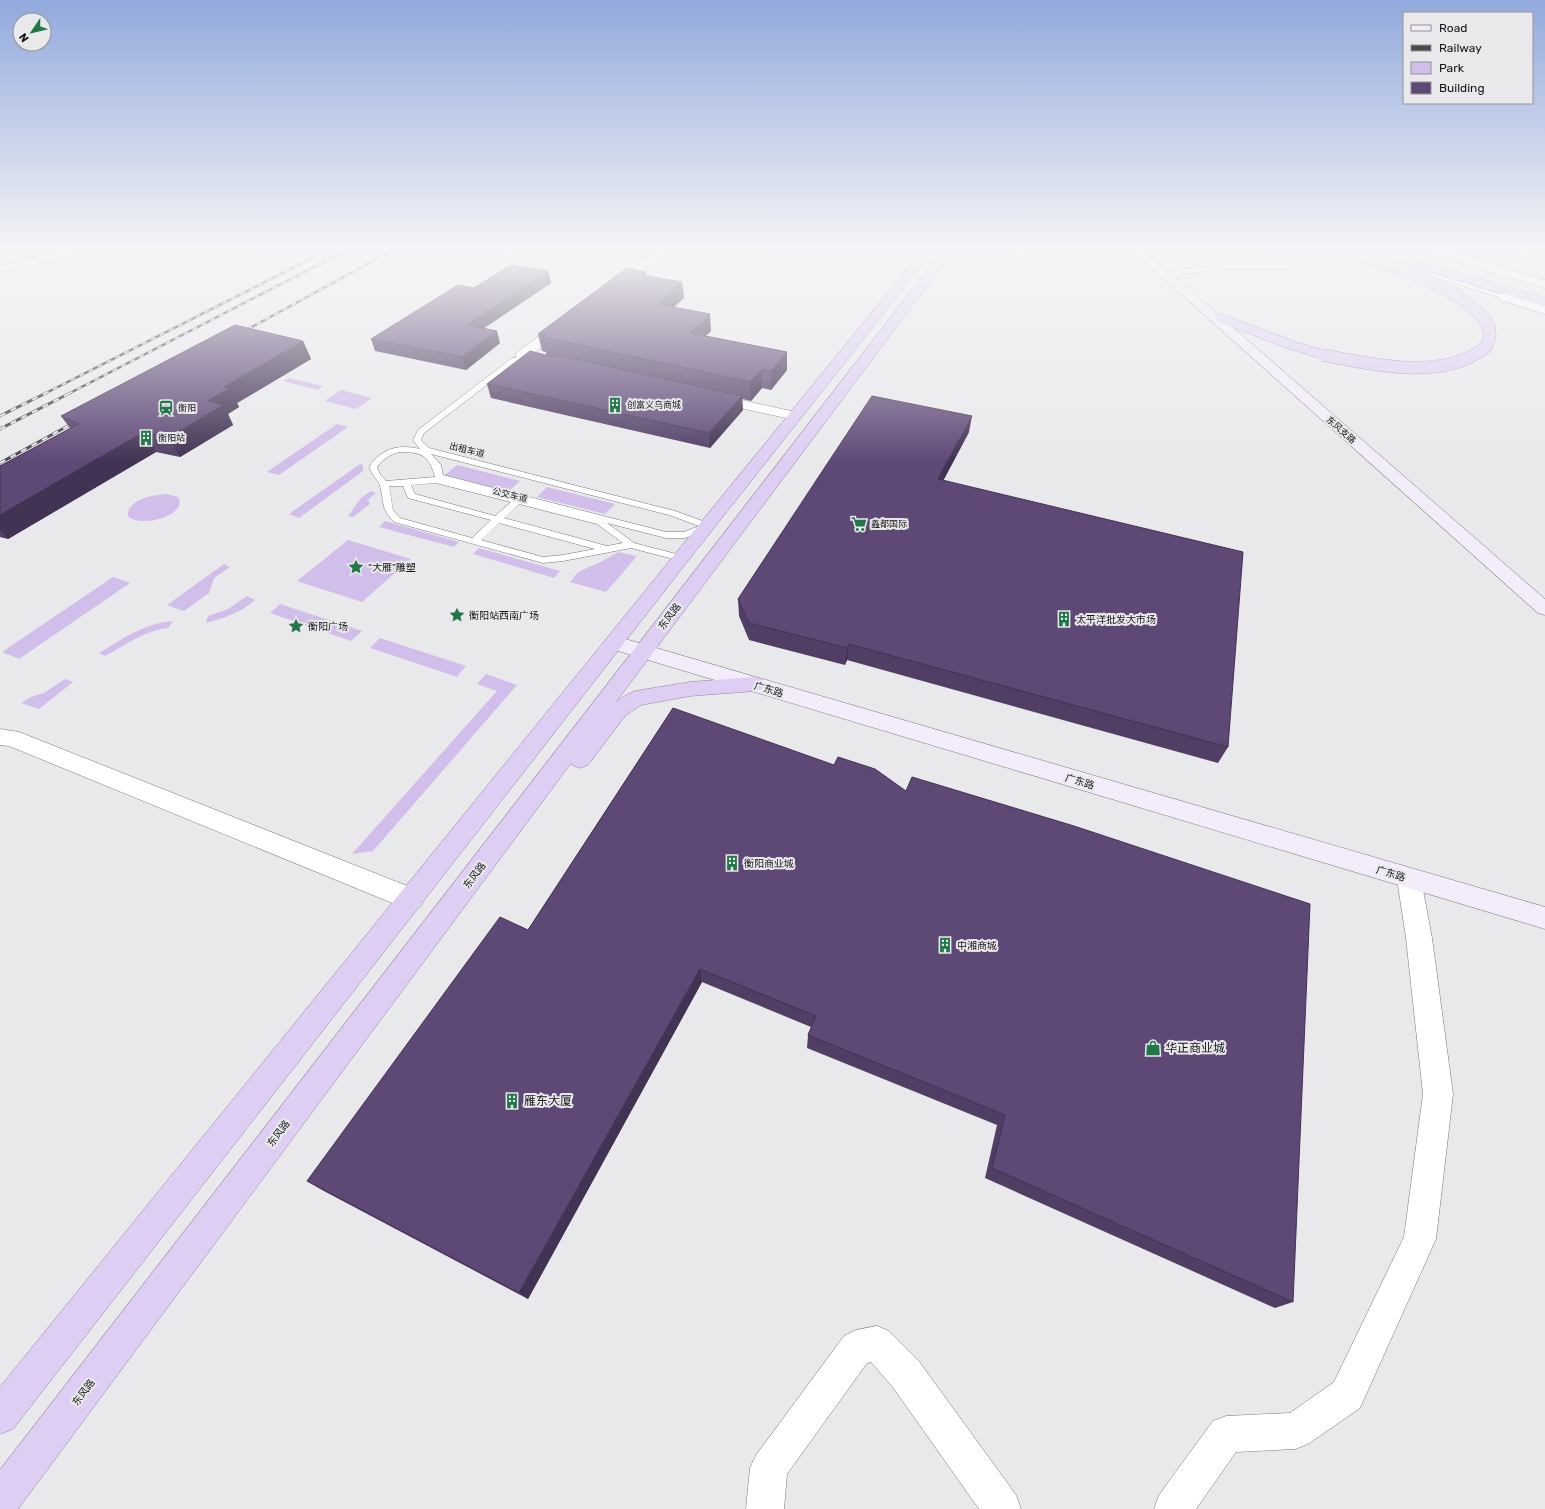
<svg xmlns="http://www.w3.org/2000/svg" width="1545" height="1509" font-family="Rubik,'Noto Sans SC',sans-serif">
  <style>
    .green { fill: #d2beea }
    .lines { fill: none; stroke-linecap: round; stroke-linejoin: round }
    .service-casing { stroke: #787779; stroke-width: 1 }
    .minor-casing { stroke: #787779; stroke-width: 1 }
    .tertiary-casing { stroke: #787779; stroke-width: 1 }
    .secondary-casing { stroke: #787779; stroke-width: 1 }
    .trunk-casing { stroke: #9285a4; stroke-width: 1 }
    .service { fill: #fff; fill-rule: evenodd }
    .minor { fill: #fff; fill-rule: evenodd }
    .tertiary { fill: #fff; fill-rule: evenodd }
    .secondary { fill: #f3ecfa; fill-rule: evenodd }
    .trunk { fill: #decef3; fill-rule: evenodd }
    .rail-far1-casing { stroke: #4a494b; stroke-width: 2.5 }
    .rail-casing { stroke: #4a494b; stroke-width: 3 }
    .rail-far1 { stroke: #e9e8eb; stroke-width: 1.5; stroke-dasharray: 5; stroke-linecap: butt }
    .rail { stroke: #e9e8eb; stroke-width: 2; stroke-dasharray: 6; stroke-linecap: butt }
    .trunk-bridge-casing { stroke: #9285a4; stroke-width: 13; stroke-linecap: butt }
    .trunk-bridge { stroke: #decef3; stroke-width: 12 }
    .wall { fill: #513e65 }
    .shaded-wall { fill: #423253 }
    .building { fill: #5e4876; stroke: #423253 }
    .labels { text-anchor: middle; stroke-width: 4; stroke-linejoin: round; paint-order: stroke }
    .far-poi-label { font-size: 9px; fill: #151516; stroke: #e9e8eb; text-anchor: start }
    .far-street-label { font-size: 9px; fill: #151516; stroke: #e9e8eb }
    .poi-label { font-size: 10px; fill: #151516; stroke: #e9e8eb; text-anchor: start }
    .street-label { font-size: 10px; fill: #151516; stroke: #e9e8eb }
    .near-poi-label { font-size: 12px; fill: #151516; stroke: #e9e8eb; text-anchor: start }
  </style>
  <rect width="100%" height="100%" fill="#e9e8eb"/>
  <g class="green">
    <polygon points="289,378 323,386 318,390 283,381"/>
    <polygon points="341,390 372,398 356,409 325,401"/>
    <polygon points="337,424 348,427 279,475 267,472"/>
    <polygon points="360,464 363,465 363,471 299,518 289,514"/>
    <polygon points="457,465 520,481 509,491 445,475"/>
    <polygon points="547,487 615,504 605,514 537,497"/>
    <polygon points="371,491 376,493 368,500 370,504 353,517 348,516 361,498"/>
    <path d="M166,494L178,497C189,515 141,529 128,516C127,499 153,495 166,494Z"/>
    <polygon points="385,521 459,542 454,547 379,527"/>
    <polygon points="348,540 411,559 362,602 297,581"/>
    <polygon points="479,548 560,571 554,578 473,554"/>
    <polygon points="618,552 637,556 606,592 570,582 578,572 601,562"/>
    <polygon points="224,564 230,567 214,578 209,593 184,611 167,605"/>
    <polygon points="113,577 130,583 19,659 2,652"/>
    <path d="M247,596L255,600C240,613 224,618 206,623L208,616L228,609Z"/>
    <polygon points="280,604 362,631 351,641 270,613"/>
    <path d="M173,621L168,628C146,630 125,645 105,656L99,653C122,639 145,623 173,621Z"/>
    <polygon points="380,638 466,666 457,677 370,648"/>
    <polygon points="486,674 517,685 373,851 352,854 497,691 477,684"/>
    <polygon points="65,679 73,682 39,709 21,703 31,697 44,693"/>
  </g>
  <g class="lines">
    <defs>
      <g id="service">
        <polygon points="1318,250 1327,250 1287,269 1225,269 1169,275 1166,273 1169,271 1225,265 1286,265"/>
        <polygon points="1413,267 1506,296 1507,297 1502,298 1411,270 1410,269"/>
        <path d="M521,357L539,362L535,364L517,362L424,433L421,440L429,448L675,511L711,524L713,526L711,528L685,538H666L607,523L634,543L684,556L686,558L684,560L681,561L631,548L563,561L543,563L394,522C380,507 385,504 380,486C379,481 372,475 369,467C382,448 398,444 420,449L413,440L418,430L512,358ZM399,452C422,452 429,455 435,477L386,481L380,474L377,467C383,459 389,455 399,452ZM431,454L669,515L699,526L684,532H666L443,475L441,465ZM436,483L511,502L495,516L415,494L411,485ZM389,486H403L408,498L491,520L472,538L400,518L393,510ZM519,504L597,524L623,543L607,546L504,518ZM499,523L595,549L563,555L543,557L481,540Z"/>
      </g>
      <g id="minor">
        <polygon points="68,250 90,250 85,253 0,272 0,266"/>
        <polygon points="1423,250 1442,250 1545,280 1545,288 1424,252"/>
        <polygon points="1504,293 1545,306 1545,314 1500,300 1498,297 1500,294"/>
        <polygon points="714,394 800,413 802,416 800,419 795,420 709,401 707,398 709,395"/>
        <polygon points="1409,868 1418,871 1421,879 1432,938 1453,1094 1436,1239 1360,1408 1308,1444 1295,1449 1236,1452 1196,1509 1154,1509 1159,1495 1213,1421 1226,1416 1290,1413 1334,1382 1404,1237 1423,1094 1406,938 1397,879 1400,871"/>
        <polygon points="877,1326 889,1331 918,1360 1016,1495 1021,1509 979,1509 892,1386 871,1362 867,1363 787,1474 784,1509 746,1509 750,1468 756,1455 844,1336 856,1330"/>
      </g>
      <g id="tertiary">
        <polygon points="656,250 669,250 619,290 611,290 609,288 611,286"/>
        <polygon points="564,320 568,321 570,324 568,327 527,358 517,358 515,355 517,352 560,321"/>
        <polygon points="0,729 19,732 420,891 424,899 420,907 411,910 402,907 9,746 0,745"/>
      </g>
      <g id="secondary">
        <polygon points="1132,250 1144,250 1545,599 1545,615 1538,613"/>
        <polygon points="615,636 1545,907 1545,929 608,648 605,643 608,638"/>
      </g>
      <g id="trunk">
        <polygon points="923,250 934,250 687,562 13,1429 0,1434 0,1387 675,554"/>
        <polygon points="943,250 954,250 616,702 628,694 635,691 690,682 755,677 762,679 765,684 762,689 755,691 690,696 641,705 625,716 588,765 580,768 572,765 571,763 18,1509 0,1509 0,1470"/>
        <polygon points="1366,250 1384,250 1545,298 1545,306 1367,252"/>
        <polygon points="1221,314 1296,342 1328,352 1330,355 1328,358 1323,359 1286,348 1217,321 1215,318 1217,315"/>
      </g>
    </defs>
    <use href="#service" class="service-casing"/>
    <use href="#minor" class="minor-casing"/>
    <use href="#tertiary" class="tertiary-casing"/>
    <use href="#secondary" class="secondary-casing"/>
    <use href="#trunk" class="trunk-casing"/>
    <use href="#service" class="service"/>
    <use href="#minor" class="minor"/>
    <use href="#tertiary" class="tertiary"/>
    <use href="#secondary" class="secondary"/>
    <use href="#trunk" class="trunk"/>
    <defs>
      <g id="rail-far1">
        <polyline points="239,334 393,250"/>
        <polyline points="44,394 328,250"/>
        <polyline points="68,394 347,250"/>
      </g>
      <g id="rail">
        <polyline points="0,416 46,393"/>
        <polyline points="0,429 70,393"/>
        <polyline points="0,463 77,421"/>
      </g>
    </defs>
    <use href="#rail-far1" class="rail-far1-casing"/>
    <use href="#rail" class="rail-casing"/>
    <use href="#rail-far1" class="rail-far1"/>
    <use href="#rail" class="rail"/>
    <defs>
      <path id="trunk-bridge" d="M1323,355C1371,365 1440,380 1482,350C1490,344 1492,332 1487,323C1467,289 1383,262 1346,250"/>
    </defs>
    <use href="#trunk-bridge" class="trunk-bridge-casing"/>
    <use href="#trunk-bridge" class="trunk-bridge"/>
  </g>
  <g class="wall">
    <polygon points="878,250 893,250 891,253"/>
    <polygon points="548,271 551,283 484,328 500,343 466,370 375,351 371,339 474,288"/>
    <polygon points="647,276 682,282 684,298 674,307 711,331 705,336 787,352 787,370 771,390 762,388 751,401 742,399 743,410 710,448 491,398 487,384 546,355 546,352 542,351 538,334"/>
    <polygon points="303,341 311,359 237,403 239,407 228,414 233,425 180,457 156,452 8,539 0,537 0,466 70,428 61,416"/>
    <polygon points="969,432 943,481 1228,747 1218,763 847,660 845,665 749,640 739,616 738,599"/>
    <polygon points="673,708 1293,1302 1275,1308 985,1178 997,1125 807,1048 808,1035 811,1027 702,982 528,1299 322,1190 307,1181 528,930"/>
  </g>
  <g class="shaded-wall">
    <polygon points="548,271 551,283 471,337 467,325"/>
    <polygon points="646,272 648,288 642,275"/>
    <polygon points="682,282 684,298 659,321 657,304"/>
    <polygon points="710,314 711,331 691,351 690,333"/>
    <polygon points="497,331 500,343 466,370 462,357"/>
    <polygon points="303,341 311,359 237,403 239,407 228,414 233,425 180,457 169,438 207,401 224,387"/>
    <polygon points="787,352 787,370 771,390 771,371"/>
    <polygon points="762,370 762,388 751,401 750,382"/>
    <polygon points="742,396 743,410 710,448 709,433"/>
    <polygon points="972,416 969,432 935,496 938,479"/>
    <polygon points="144,432 156,452 8,539 0,529 0,515"/>
    <polygon points="849,644 847,660 845,665 847,648"/>
    <polygon points="700,969 702,982 528,1299 519,1293"/>
  </g>
  <g class="building">
    <polygon points="511,265 548,271 467,325 497,331 462,357 371,339 458,285 474,288"/>
    <polygon points="627,268 646,272 642,275 682,282 657,304 710,314 690,333 787,352 771,371 762,370 750,382 543,337 546,335 538,334"/>
    <polygon points="235,325 303,341 224,387 230,388 207,401 223,405 169,438 144,432 0,515 0,466 79,424 61,416"/>
    <polygon points="530,351 553,357 557,355 742,396 709,433 487,384"/>
    <polygon points="872,396 972,416 938,479 1243,552 1228,747 849,644 847,648 749,623 738,599"/>
    <polygon points="673,708 834,765 838,757 875,769 906,791 912,777 1074,826 1310,904 1293,1302 992,1168 1005,1115 808,1035 816,1016 700,969 519,1293 307,1181 500,917 528,930"/>
  </g>
  <linearGradient id="sky" x2="0" y2="1"><stop stop-color="#92a9dd"/><stop offset="0.54" stop-color="#f5f5f6"/><stop offset="1" stop-color="#f5f5f6" stop-opacity="0"/></linearGradient>
  <rect width="1545" height="462" fill="url(#sky)"/>
  <defs>
    <symbol id="building-bare" viewBox="-9 -9 18 18"><path d="M-4-6H4V6H1V3H-1V6H-4ZM-2.5-4.3h1.7v1.8h-1.7ZM.8-4.3h1.7v1.8H.8ZM-2.5-1h1.7V.8h-1.7ZM.8-1h1.7V.8H.8Z" fill="#23784a" stroke="#e9e8eb" stroke-width="2.5" paint-order="stroke"/></symbol>
    <symbol id="station-bare" viewBox="-9 -9 18 18"><path d="M-3-6H3Q5-6 5-4V2Q5 4 3 4L4.5 6H3L1.5 4h-3L-3 6H-4.5L-3 4Q-5 4-5 2V-4Q-5-6-3-6ZM-3.5-4v3h7v-3ZM-3.5 1v1.5H-2V1ZM2 1v1.5H3.5V1Z" fill="#23784a" stroke="#e9e8eb" stroke-width="2.5" paint-order="stroke"/></symbol>
    <symbol id="supermarket-bare" viewBox="-9 -9 18 18"><path d="M-6-5.5h2.5l.6 2H6L4.5 2H-2.5L-4.4-4H-6ZM-1.5 3.2a1.3 1.3 0 1 0 .1 0ZM3 3.2a1.3 1.3 0 1 0 .1 0Z" fill="#23784a" stroke="#e9e8eb" stroke-width="2.5" paint-order="stroke"/></symbol>
    <symbol id="sight-bare" viewBox="-9 -9 18 18"><path d="M0-6L1.8-2.2L6-1.7L2.9 1.2L3.7 5.4L0 3.3L-3.7 5.4L-2.9 1.2L-6-1.7L-1.8-2.2Z" fill="#23784a" stroke="#e9e8eb" stroke-width="2.5" paint-order="stroke"/></symbol>
    <symbol id="shop-bare" viewBox="-9 -9 18 18"><path d="M-5-2.5h2.3a2.7 3.5 0 0 1 5.4 0H5L5.5 6h-11ZM-1.5-2.5h3a1.5 2.3 0 0 0-3 0Z" fill="#23784a" stroke="#e9e8eb" stroke-width="2.5" paint-order="stroke"/></symbol>
  </defs>
  <g fill-rule="evenodd">
    <use href="#building-bare" x="604" y="394" width="22" height="22"/>
    <use href="#station-bare" x="155" y="397" width="22" height="22"/>
    <use href="#building-bare" x="135" y="427" width="22" height="22"/>
    <use href="#supermarket-bare" x="848" y="513" width="22" height="22"/>
    <use href="#sight-bare" x="345" y="556" width="22" height="22"/>
    <use href="#sight-bare" x="446" y="604" width="22" height="22"/>
    <use href="#building-bare" x="1053" y="608" width="22" height="22"/>
    <use href="#sight-bare" x="285" y="615" width="22" height="22"/>
    <use href="#building-bare" x="721" y="852" width="22" height="22"/>
    <use href="#building-bare" x="934" y="934" width="22" height="22"/>
    <use href="#shop-bare" x="1142" y="1037" width="22" height="22"/>
    <use href="#building-bare" x="501" y="1090" width="22" height="22"/>
  </g>
  <g class="labels">
    <g class="far-poi-label">
      <text x="627" y="408">创富义乌商城</text>
      <text x="178" y="411">衡阳</text>
      <text x="158" y="441">衡阳站</text>
      <text x="871" y="527">鑫都国际</text>
    </g>
    <g class="far-street-label">
      <text transform="translate(1341 430) rotate(41)" y="3">东风支路</text>
      <text transform="translate(467 450) rotate(14)" y="3">出租车道</text>
      <text transform="translate(510 495) rotate(14)" y="3">公交车道</text>
    </g>
    <g class="poi-label">
      <text x="368" y="571">“大雁”雕塑</text>
      <text x="469" y="619">衡阳站西南广场</text>
      <text x="1076" y="623">太平洋批发大市场</text>
      <text x="308" y="630">衡阳广场</text>
      <text x="744" y="867">衡阳商业城</text>
      <text x="957" y="949">中湘商城</text>
    </g>
    <g class="street-label">
      <text transform="translate(669 616) rotate(-53)" y="4">东风路</text>
      <text transform="translate(769 689) rotate(17)" y="4">广东路</text>
      <text transform="translate(1080 781) rotate(17)" y="4">广东路</text>
      <text transform="translate(1391 873) rotate(17)" y="4">广东路</text>
      <text transform="translate(474 875) rotate(-53)" y="4">东风路</text>
      <text transform="translate(278 1133) rotate(-53)" y="4">东风路</text>
      <text transform="translate(83 1392) rotate(-53)" y="4">东风路</text>
    </g>
    <g class="near-poi-label">
      <text x="1165" y="1052">华正商业城</text>
      <text x="524" y="1105">雁东大厦</text>
    </g>
  </g>
  <rect x="1403" y="12" width="130" height="92" fill="#e9e8eb" stroke="#949496"/>
  <rect x="1411" y="25" width="20" height="6" fill="#f3ecfa" stroke="#949496"/>
  <text x="1439" y="32" font-size="12" fill="#151516">Road</text>
  <rect x="1411" y="45" width="20" height="6" fill="#4a494b" stroke="#949496"/>
  <text x="1439" y="52" font-size="12" fill="#151516">Railway</text>
  <rect x="1411" y="62" width="20" height="12" fill="#d2beea" stroke="#949496"/>
  <text x="1439" y="72" font-size="12" fill="#151516">Park</text>
  <rect x="1411" y="82" width="20" height="12" fill="#5e4876" stroke="#949496"/>
  <text x="1439" y="92" font-size="12" fill="#151516">Building</text>
  <g transform="translate(32 32) rotate(235)"><circle r="19" fill="#e9e8eb" stroke="#949496"/>
  <path d="M0-3L7 15L0 10L-7 15Z" fill="#23784a"/>
  <text y="-6" font-size="11" font-weight="bold" text-anchor="middle" fill="#151516">N</text>
  </g>
</svg>
